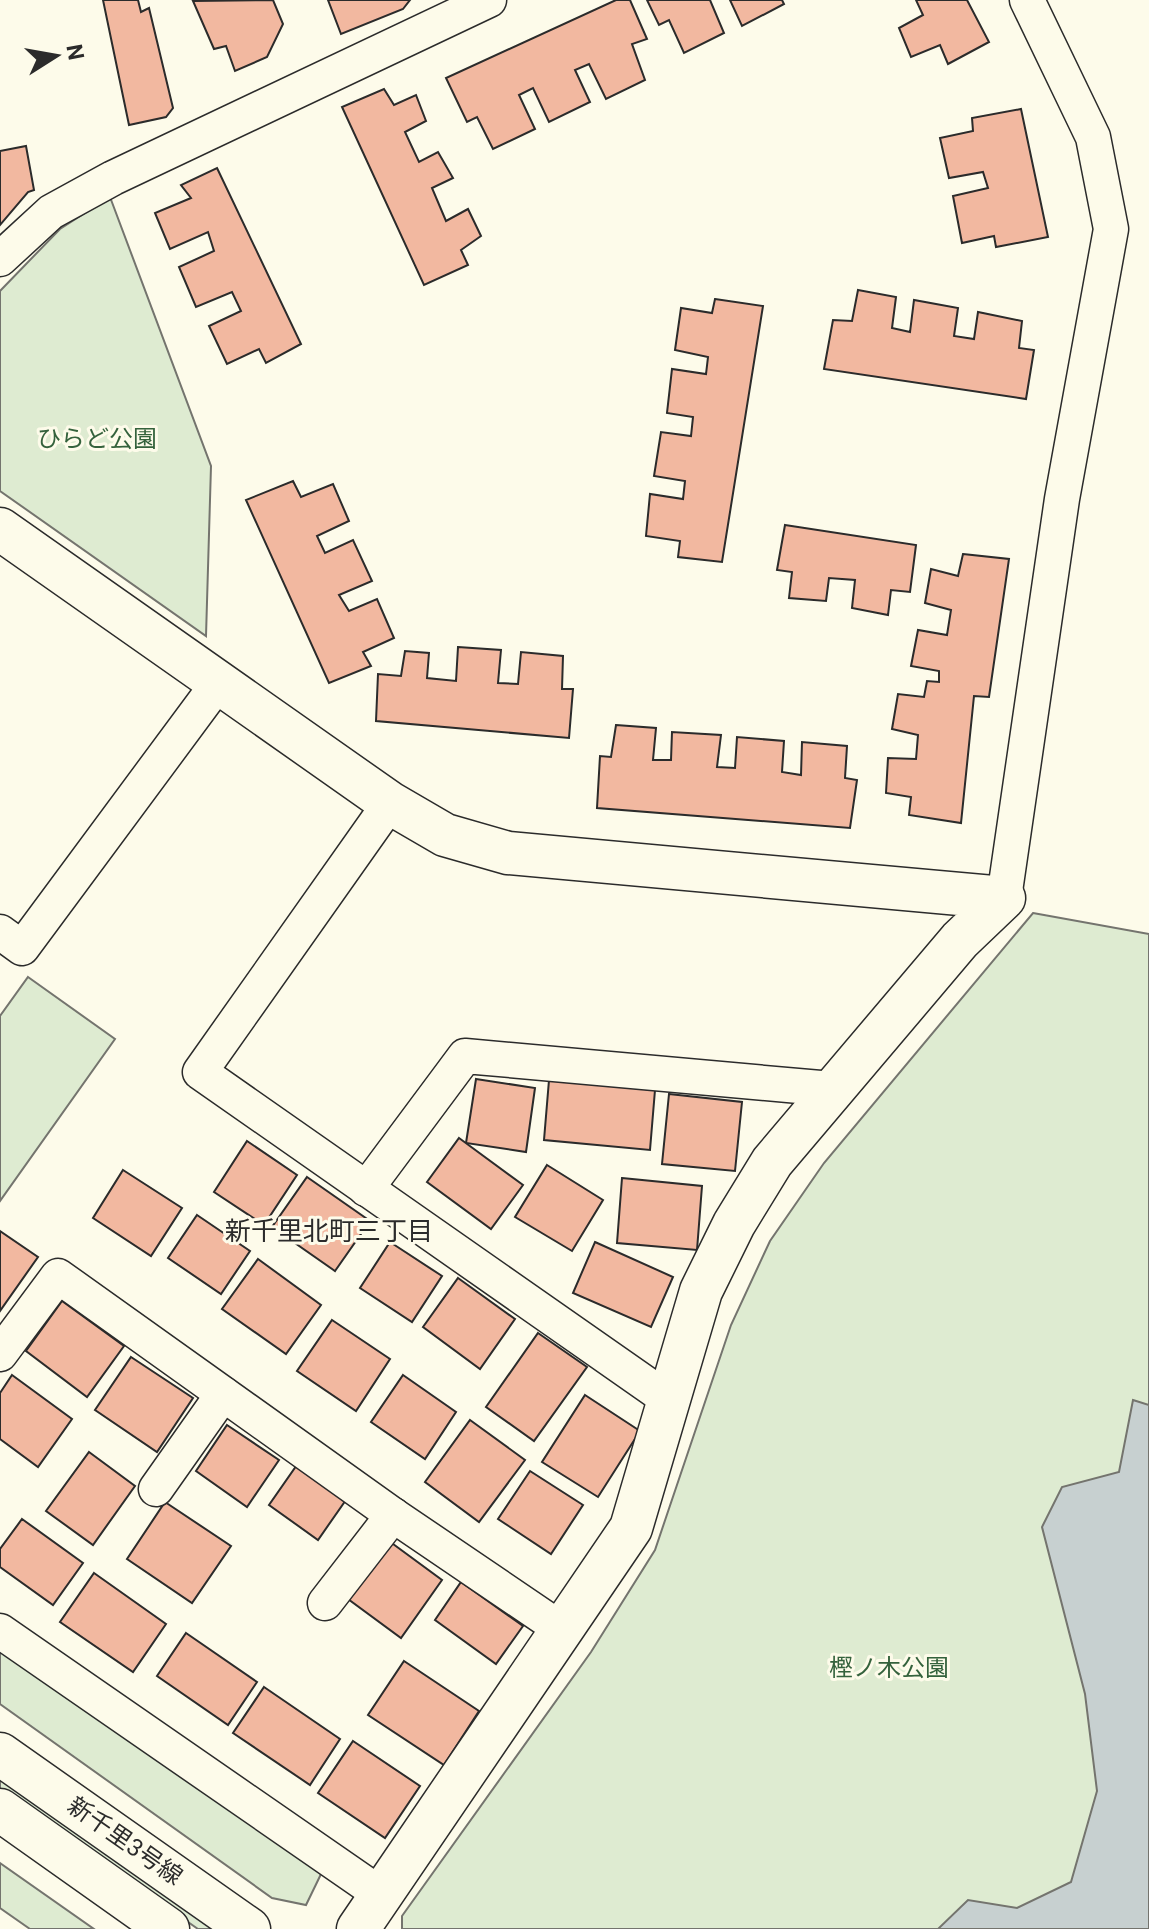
<svg xmlns="http://www.w3.org/2000/svg" width="1149" height="1929" font-family="Roboto,'Noto Sans JP',sans-serif">
  <style>
    .green { fill: #deebd1; stroke: #74746e; stroke-width: 2 }
    .water { fill: #c7d0d0; stroke: #74746e; stroke-width: 2 }
    .building { fill: #f2b8a0; stroke: #2b2b2b; stroke-width: 2 }
    .lines { fill: none; stroke-linecap: round; stroke-linejoin: round }
    .minor-casing { stroke: #2b2b2b; stroke-width: 37 }
    .tertiary-casing { stroke: #2b2b2b; stroke-width: 45 }
    .minor { stroke: #fdfbea; stroke-width: 34 }
    .tertiary { stroke: #fdfbea; stroke-width: 42 }
    .labels { text-anchor: middle; stroke-width: 6; stroke-linejoin: round; paint-order: stroke }
    .park-label { font-size: 24px; fill: #34623c; stroke: #fdfbea }
    .street-label { font-size: 24px; fill: #2b2b2b; stroke: #fdfbea }
    .neighbourhood-label { font-size: 26px; fill: #2b2b2b; stroke: #fdfbea }
  </style>
  <rect width="100%" height="100%" fill="#fdfbea"/>
  <g class="green">
    <polygon points="110,197 211,466 206,636 0,491 0,291 60,229"/>
    <polygon points="1033,913 1149,934 1149,1929 402,1929 402,1916 591,1652 655,1550 731,1325 770,1241 824,1163"/>
    <polygon points="28,977 115,1039 0,1201 0,1016"/>
    <polygon points="0,1649 322,1872 306,1905 272,1898 0,1704"/>
    <polygon points="0,1777 219,1929 198,1929 0,1790"/>
    <polygon points="0,1863 94,1929 30,1929 0,1908"/>
  </g>
  <polygon class="water" points="1133,1400 1149,1405 1149,1929 938,1929 968,1900 1017,1908 1071,1882 1097,1791 1085,1694 1042,1527 1062,1487 1119,1472"/>
  <g class="building">
    <polygon points="103,0 138,0 141,12 149,8 173,108 166,117 129,125"/>
    <polygon points="273,0 283,24 267,57 235,71 226,46 214,49 193,1"/>
    <polygon points="328,0 410,0 403,9 341,34"/>
    <polygon points="616,0 630,0 647,39 632,44 645,80 606,99 589,64 575,70 590,102 549,122 533,88 519,95 535,129 493,149 477,117 467,122 446,78"/>
    <polygon points="647,0 710,0 724,33 684,53 669,20 659,25"/>
    <polygon points="730,0 782,0 784,4 742,26"/>
    <polygon points="916,0 967,0 989,42 948,64 940,45 911,57 899,28 923,15"/>
    <polygon points="384,89 394,105 416,95 426,121 405,132 419,162 438,152 453,178 432,188 446,221 468,209 481,236 461,250 468,265 424,285 342,107"/>
    <polygon points="1021,109 1048,237 996,247 994,236 962,243 953,196 988,188 983,172 949,178 940,138 973,131 972,118"/>
    <polygon points="26,146 34,190 28,192 0,225 0,151"/>
    <polygon points="217,168 301,344 266,363 259,349 227,364 209,326 241,311 232,292 196,307 179,267 214,251 208,232 170,249 155,213 191,198 181,185"/>
    <polygon points="858,290 896,297 892,328 910,332 914,300 958,308 954,336 974,339 978,312 1022,321 1019,348 1034,350 1026,399 824,369 833,320 852,321"/>
    <polygon points="715,299 763,306 722,562 678,557 680,541 646,536 650,494 683,499 685,481 654,476 661,432 691,436 693,417 667,413 672,369 706,374 708,357 675,350 681,308 712,313"/>
    <polygon points="293,481 301,497 333,484 349,521 317,536 325,553 353,540 372,581 339,595 349,611 377,599 394,638 363,652 371,666 329,683 246,500"/>
    <polygon points="785,525 916,545 910,592 891,590 888,615 852,608 855,580 829,578 826,601 789,598 792,572 777,570"/>
    <polygon points="963,554 1009,559 989,697 974,696 961,823 909,815 911,797 886,793 888,758 916,759 918,735 892,729 898,694 924,697 927,681 939,682 939,671 911,666 918,630 947,635 951,610 925,603 931,569 958,576"/>
    <polygon points="458,647 501,650 498,683 518,684 521,652 563,656 562,689 573,689 569,738 376,721 378,674 401,676 405,651 429,653 427,678 456,681"/>
    <polygon points="616,725 656,728 653,760 671,760 672,732 721,735 717,767 735,768 737,737 784,741 782,772 801,775 802,742 847,746 845,778 857,780 850,828 597,808 600,756 611,757"/>
    <polygon points="476,1079 535,1088 526,1152 466,1143"/>
    <polygon points="549,1080 655,1090 650,1150 544,1140"/>
    <polygon points="669,1094 742,1102 735,1171 662,1164"/>
    <polygon points="459,1138 523,1185 491,1229 427,1182"/>
    <polygon points="247,1141 297,1175 264,1225 214,1192"/>
    <polygon points="547,1165 603,1200 572,1251 515,1217"/>
    <polygon points="123,1170 182,1208 151,1256 93,1218"/>
    <polygon points="307,1177 370,1221 335,1271 272,1227"/>
    <polygon points="622,1178 702,1186 697,1250 617,1243"/>
    <polygon points="197,1215 250,1251 221,1294 168,1258"/>
    <polygon points="0,1231 38,1257 0,1311"/>
    <polygon points="390,1242 442,1276 412,1322 360,1288"/>
    <polygon points="595,1242 673,1277 651,1327 573,1293"/>
    <polygon points="258,1259 321,1305 286,1354 222,1309"/>
    <polygon points="458,1278 515,1319 480,1369 423,1327"/>
    <polygon points="62,1301 124,1346 87,1397 26,1351"/>
    <polygon points="332,1320 390,1359 356,1411 297,1371"/>
    <polygon points="538,1333 587,1367 534,1441 486,1407"/>
    <polygon points="131,1357 193,1398 157,1452 95,1410"/>
    <polygon points="12,1375 72,1419 38,1467 0,1439 0,1393"/>
    <polygon points="403,1375 456,1412 425,1459 371,1422"/>
    <polygon points="585,1395 640,1431 598,1497 542,1462"/>
    <polygon points="470,1420 525,1460 479,1522 425,1482"/>
    <polygon points="227,1425 279,1460 247,1507 196,1471"/>
    <polygon points="89,1452 135,1486 93,1545 46,1511"/>
    <polygon points="299,1462 348,1497 318,1540 269,1505"/>
    <polygon points="530,1471 583,1505 551,1554 498,1519"/>
    <polygon points="165,1502 231,1546 192,1603 127,1559"/>
    <polygon points="22,1519 83,1563 53,1605 0,1567 0,1549"/>
    <polygon points="389,1541 442,1580 401,1638 348,1599"/>
    <polygon points="94,1573 166,1624 133,1672 60,1622"/>
    <polygon points="461,1582 523,1626 496,1664 435,1620"/>
    <polygon points="186,1633 257,1682 228,1725 157,1676"/>
    <polygon points="404,1661 479,1711 444,1765 368,1715"/>
    <polygon points="264,1687 340,1739 310,1785 233,1733"/>
    <polygon points="353,1741 420,1786 385,1838 318,1793"/>
  </g>
  <g class="lines">
    <defs>
      <g id="minor">
        <polyline points="0,259 51,212 113,178 489,0"/>
        <polyline points="390,803 200,1072 669,1400"/>
        <polyline points="1004,898 1062,499 1111,229 1093,137 1027,0"/>
        <polyline points="0,932 22,948 219,682"/>
        <polyline points="366,1189 465,1056 832,1089"/>
        <polyline points="0,1354 58,1276 393,1515 561,1629"/>
        <polyline points="156,1489 223,1394"/>
        <polyline points="325,1603 393,1515"/>
        <polyline points="0,1631 383,1896"/>
      </g>
      <g id="tertiary">
        <polyline points="0,529 390,803 445,835 508,853 1004,898 960,940 772,1162 734,1224 701,1291 631,1528 358,1929"/>
        <polyline points="0,1754 249,1929"/>
        <polyline points="0,1810 168,1929"/>
      </g>
    </defs>
    <use href="#minor" class="minor-casing"/>
    <use href="#tertiary" class="tertiary-casing"/>
    <use href="#minor" class="minor"/>
    <use href="#tertiary" class="tertiary"/>
  </g>
  <g class="labels">
    <g class="park-label">
      <text x="97" y="447">ひらど公園</text>
      <text x="889" y="1676">樫ノ木公園</text>
    </g>
    <g class="street-label">
      <text transform="translate(125 1841) rotate(35)" y="8">新千里3号線</text>
    </g>
    <g class="neighbourhood-label">
      <text x="329" y="1240">新千里北町三丁目</text>
    </g>
  </g>
  <g transform="translate(56 56) rotate(79)" stroke="#fdfbea" stroke-width="6" paint-order="stroke">
  <path d="M0-6L14 30L0 20L-14 30Z" fill="#2b2b2b"/>
  <text y="-12" font-size="22" font-weight="bold" text-anchor="middle" fill="#2b2b2b">N</text>
  </g>
</svg>
